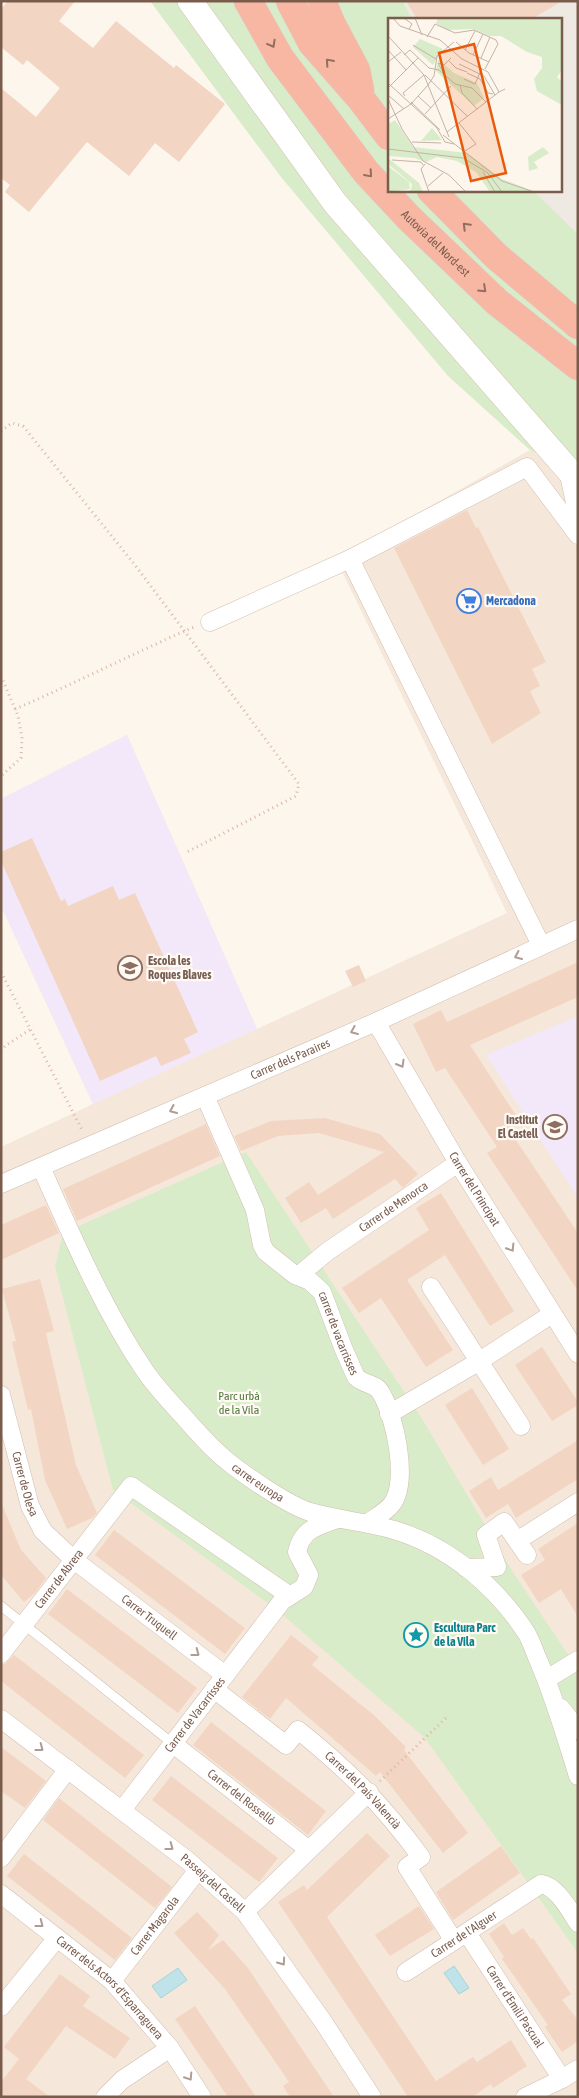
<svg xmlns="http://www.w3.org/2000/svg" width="579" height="2098" font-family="'Asap Condensed',sans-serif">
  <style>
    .residential { fill: #f5e8da }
    .industrial { fill: #efe9e4 }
    .education { fill: #f3e8fa }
    .green { fill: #d8ecc9 }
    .water { fill: #bfe3e8; stroke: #a5d3da }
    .building { fill: #f3d5c3 }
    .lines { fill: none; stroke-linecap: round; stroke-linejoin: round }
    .lane-casing { stroke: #d1beb0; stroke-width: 10 }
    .street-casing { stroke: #d1beb0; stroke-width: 19 }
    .secondary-casing { stroke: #d6c0b0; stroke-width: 26 }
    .highway-casing { stroke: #dad1cd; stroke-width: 29 }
    .path { stroke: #d9b8a5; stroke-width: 3; stroke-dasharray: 1 4; stroke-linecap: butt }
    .lane { stroke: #fff; stroke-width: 9 }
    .street { stroke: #fff; stroke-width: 18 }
    .secondary { stroke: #fff; stroke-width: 25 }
    .highway { stroke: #f7b7a3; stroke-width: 28 }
    .oneway { stroke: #936e5e }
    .oneway2 { stroke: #af9d94 }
    .labels { text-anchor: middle; stroke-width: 4.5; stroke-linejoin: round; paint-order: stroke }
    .street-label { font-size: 12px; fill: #7a5c4d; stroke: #fffaf3 }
    .shop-label { font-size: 12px; font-weight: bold; fill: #366cbe; stroke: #fffaf3; text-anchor: start }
    .education-label { font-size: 12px; font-weight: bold; fill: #785e54; stroke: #fffaf3; text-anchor: start }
    .park-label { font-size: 12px; fill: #537a41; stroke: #fffaf3 }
    .culture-label { font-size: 12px; font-weight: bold; fill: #0d838f; stroke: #fffaf3; text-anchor: start }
    .inset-road { fill: none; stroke: #c5b3a7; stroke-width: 1 }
    .view { fill: #e8590c; fill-opacity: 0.15; stroke: #e8590c; stroke-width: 2.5 }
    .inset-edge { fill: none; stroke: #7a5c4d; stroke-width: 2.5 }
  </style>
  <rect width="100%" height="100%" fill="#fdf6ec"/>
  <polygon class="residential" points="530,450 578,474 578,2097 1,2097 1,1147 93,1104 1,906 1,799 127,735 257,1029 507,913 336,559"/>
  <polygon class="industrial" points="403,1 578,1 578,234 533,190 560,190 560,19 412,19"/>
  <g class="education">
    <polygon points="127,735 257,1029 93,1104 1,906 1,799"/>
    <polygon points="578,1016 578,1198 486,1055"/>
  </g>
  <g class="green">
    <polygon points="150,1 403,1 412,19 389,19 389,190 533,190 578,234 578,474 530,450 448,376 281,177"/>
    <polygon points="246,1152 424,1422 511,1569 567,1653 578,1665 578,1953 425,1738 277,1610 113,1490 55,1267 63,1233"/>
  </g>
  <g class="water">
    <polygon points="454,1966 469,1988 459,1994 444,1973"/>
    <polygon points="178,1968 187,1980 161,1998 152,1986"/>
  </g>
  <g class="building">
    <polygon points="8,1 75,1 59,21 93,48 116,21 174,68 176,65 225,104 179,162 155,143 129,176 87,142 29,212 5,192 10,185 1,178 1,88 36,117 60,88 27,60 23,65 1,47 1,9"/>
    <polygon points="406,1 562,1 532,19 417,19"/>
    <polygon points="467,510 476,528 478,527 546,662 532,669 540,686 530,691 541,713 492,744 394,548"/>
    <polygon points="32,838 61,901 65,899 68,906 113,886 119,900 135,893 198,1032 184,1039 191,1053 161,1066 156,1056 100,1081 1,861 1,852"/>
    <polygon points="578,962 578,997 470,1045 519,1120 508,1128 578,1233 578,1291 487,1153 497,1147 445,1068 436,1072 413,1024 441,1010 447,1022"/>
    <polygon points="359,965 366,981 353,987 345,971"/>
    <polygon points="325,1118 380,1134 418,1174 403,1188 395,1179 333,1219 326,1208 301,1223 285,1198 309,1182 318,1195 384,1152 319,1133 278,1136 241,1151 234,1136 271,1121"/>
    <polygon points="206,1124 220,1156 77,1221 63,1189"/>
    <polygon points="441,1193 514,1311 490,1326 445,1255 407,1280 453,1350 426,1367 381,1298 359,1313 342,1288 429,1230 416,1208"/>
    <polygon points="46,1205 59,1233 1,1260 1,1225"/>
    <polygon points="40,1279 54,1331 46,1333 76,1465 97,1513 92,1518 67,1529 45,1480 31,1409 28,1410 12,1342 16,1341 2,1289"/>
    <polygon points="542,1347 578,1402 578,1405 552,1421 515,1365"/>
    <polygon points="472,1388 509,1449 483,1465 445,1405"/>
    <polygon points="578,1440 578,1479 516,1518 508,1504 486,1518 469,1491 491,1477 498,1490"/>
    <polygon points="1,1502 21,1550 46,1578 35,1593 24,1602 1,1575"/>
    <polygon points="578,1523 578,1617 561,1589 539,1603 521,1575 545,1560 538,1549"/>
    <polygon points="114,1530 245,1628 225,1654 95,1555"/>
    <polygon points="67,1589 197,1688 178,1713 48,1614"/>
    <polygon points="291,1635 319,1657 312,1665 375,1716 406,1747 404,1750 468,1833 443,1853 380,1772 376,1776 286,1698 270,1719 242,1697"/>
    <polygon points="14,1655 144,1755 125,1778 1,1681 1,1664 5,1664"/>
    <polygon points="211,1722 326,1811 308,1835 193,1745"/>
    <polygon points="1,1747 46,1781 25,1808 1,1791"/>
    <polygon points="171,1776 278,1858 259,1882 152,1800"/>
    <polygon points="59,1798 172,1887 155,1908 43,1820"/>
    <polygon points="367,1833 390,1856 327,1917 436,2081 473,2057 477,2062 511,2040 527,2066 493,2088 491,2084 472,2097 408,2097 278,1902 304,1885 307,1890"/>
    <polygon points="501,1846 520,1873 453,1920 436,1892"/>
    <polygon points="24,1854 132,1938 115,1960 7,1876"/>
    <polygon points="419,1906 434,1929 390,1956 375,1935"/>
    <polygon points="197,1912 219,1935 208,1950 223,1940 248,1968 334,2097 290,2097 283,2086 289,2082 225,1989 174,1933"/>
    <polygon points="504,1923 512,1935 523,1928 531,1939 533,1938 571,1994 562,2000 578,2020 578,2041 562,2052 545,2027 548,2025 502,1959 504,1957 489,1934"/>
    <polygon points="60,1974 90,1996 83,2006 130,2038 115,2059 66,2026 26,2079 50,2097 1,2097 1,2082 19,2059 4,2047"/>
    <polygon points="195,2006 256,2097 228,2097 175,2019"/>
  </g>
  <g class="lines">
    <defs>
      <polyline id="lane" points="1,1606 172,1743"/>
      <g id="street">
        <polyline points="568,470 578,517"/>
        <polyline points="210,622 350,559"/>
        <polyline points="541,945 350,559 527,467 578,535"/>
        <path id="s1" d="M376,1022L458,1163L578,1354"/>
        <path id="s2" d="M205,1096L255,1210L262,1245L266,1252L295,1275L310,1281L322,1292L344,1350L356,1377C364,1385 376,1383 381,1393C395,1416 409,1481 392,1504C387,1511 376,1517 368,1523"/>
        <path id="s3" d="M41,1167C72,1236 102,1307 145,1371C156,1387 170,1402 184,1417C197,1432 210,1447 226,1460C244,1475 288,1505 310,1512C338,1520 366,1522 394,1530C449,1546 497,1587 527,1634C532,1643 535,1653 539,1662C555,1699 566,1738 578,1776"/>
        <path id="s4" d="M1,1184L376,1022L578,929"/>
        <path id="s5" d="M298,1276L328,1251L458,1163"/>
        <polyline points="431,1287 521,1426"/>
        <path id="s6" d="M1,1395L30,1506L43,1531L74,1560L225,1675"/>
        <polyline points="389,1414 478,1362 552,1314"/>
        <polyline points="517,1541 578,1502"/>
        <polyline points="466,1568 497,1567 486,1535 504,1522 527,1555"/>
        <path id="s7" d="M1,1654L131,1486L290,1596"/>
        <polyline points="547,1679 578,1660"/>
        <path id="s8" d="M214,1689L286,1745L298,1730C348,1770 383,1805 421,1857L407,1867L454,1941"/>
        <polyline points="561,1708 578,1730"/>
        <path id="s9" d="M1,1719L187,1860L245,1912L322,2020L372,2097"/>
        <path id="s10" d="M172,1743L309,1850"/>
        <path id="s11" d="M122,1810L282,1601L304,1587L309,1575L297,1552C302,1529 316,1527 337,1519"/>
        <polyline points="1,1858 68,1769"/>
        <path id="s12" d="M1,1894L112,1981L170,2048L202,2097"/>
        <polyline points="245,1912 369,1792"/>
        <path id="s13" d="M467,1933L562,2079"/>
        <path id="s14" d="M406,1972L541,1884C557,1886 570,1911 578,1923"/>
        <path id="s15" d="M112,1981L198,1870"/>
        <polyline points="1,2007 57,1938"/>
        <polyline points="105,2097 122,2080 170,2048"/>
        <polyline points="525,2097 562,2079 578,2069"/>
      </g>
      <polyline id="secondary" points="190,1 335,203 578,481"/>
      <g id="highway">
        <path id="s16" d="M248,1L280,58L366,172L409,218L497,302L578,366"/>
        <polyline points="290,1 312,43 361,99 389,136"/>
        <polyline points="322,1 331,23 356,70 360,90"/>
        <polyline points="431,190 496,256 578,325"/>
      </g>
    </defs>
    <use href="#lane" class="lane-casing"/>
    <use href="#street" class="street-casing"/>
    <use href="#secondary" class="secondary-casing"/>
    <use href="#highway" class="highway-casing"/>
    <g class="path">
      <polyline points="1,431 12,423 23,426 135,565 299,784 296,796 187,852"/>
      <polyline points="1,676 18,716 22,738 21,758 1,776"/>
      <path d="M15,709C76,683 134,653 194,627"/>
      <polyline points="1,972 83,1132"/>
      <polyline points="1,1051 5,1046 31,1029"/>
      <polyline points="380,1781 447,1717"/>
    </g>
    <use href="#lane" class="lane"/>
    <use href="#street" class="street"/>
    <use href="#secondary" class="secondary"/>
    <use href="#highway" class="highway"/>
  </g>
  <defs><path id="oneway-chevron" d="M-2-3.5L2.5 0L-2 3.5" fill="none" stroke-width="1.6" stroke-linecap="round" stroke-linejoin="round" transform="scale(1.25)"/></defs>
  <g class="oneway">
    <use href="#oneway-chevron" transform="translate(272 44) rotate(61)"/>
    <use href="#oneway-chevron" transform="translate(329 62) rotate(-131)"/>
    <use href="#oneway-chevron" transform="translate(369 174) rotate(49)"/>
    <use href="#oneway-chevron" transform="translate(466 226) rotate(-135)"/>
    <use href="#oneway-chevron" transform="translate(483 289) rotate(43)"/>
  </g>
  <g class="oneway2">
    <use href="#oneway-chevron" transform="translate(518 956) rotate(155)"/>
    <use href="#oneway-chevron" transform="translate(354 1031) rotate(157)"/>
    <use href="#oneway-chevron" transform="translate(401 1064) rotate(60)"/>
    <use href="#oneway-chevron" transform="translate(173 1110) rotate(156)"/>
    <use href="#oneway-chevron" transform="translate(511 1248) rotate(58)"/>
    <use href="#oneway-chevron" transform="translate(196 1653) rotate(37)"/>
    <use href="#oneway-chevron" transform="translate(40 1748) rotate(37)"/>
    <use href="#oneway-chevron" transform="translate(170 1847) rotate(37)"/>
    <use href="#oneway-chevron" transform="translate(40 1924) rotate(38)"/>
    <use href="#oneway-chevron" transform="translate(282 1962) rotate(55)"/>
    <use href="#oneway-chevron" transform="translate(189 2077) rotate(57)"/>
  </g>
  <defs>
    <symbol id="supermarket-ring" viewBox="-11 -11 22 22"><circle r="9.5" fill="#fffaf3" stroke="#3f7fe0" stroke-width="1.5"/><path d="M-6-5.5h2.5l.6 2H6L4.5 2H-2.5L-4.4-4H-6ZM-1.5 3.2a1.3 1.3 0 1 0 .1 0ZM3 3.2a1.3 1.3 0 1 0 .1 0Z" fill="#3f7fe0"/></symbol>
    <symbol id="school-ring" viewBox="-11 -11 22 22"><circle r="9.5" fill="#fffaf3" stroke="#8d6e63" stroke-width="1.5"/><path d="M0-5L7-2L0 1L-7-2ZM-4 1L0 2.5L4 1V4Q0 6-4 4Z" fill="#8d6e63"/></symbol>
    <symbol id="sight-ring" viewBox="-11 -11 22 22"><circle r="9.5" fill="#fffaf3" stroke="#0f9aa8" stroke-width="1.5"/><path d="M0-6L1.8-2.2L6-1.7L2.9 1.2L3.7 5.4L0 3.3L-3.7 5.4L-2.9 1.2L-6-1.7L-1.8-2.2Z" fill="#0f9aa8"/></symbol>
  </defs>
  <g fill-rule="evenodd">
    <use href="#supermarket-ring" x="455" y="587" width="28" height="28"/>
    <use href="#school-ring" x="116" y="954" width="28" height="28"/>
    <use href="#school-ring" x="541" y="1113" width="28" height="28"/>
    <use href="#sight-ring" x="402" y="1621" width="28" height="28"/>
  </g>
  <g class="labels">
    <g class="street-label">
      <text dy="4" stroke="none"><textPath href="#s16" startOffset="308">Autovia del Nord-est</textPath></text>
      <text dy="4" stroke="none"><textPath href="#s4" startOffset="315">Carrer dels Paraires</textPath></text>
      <text dy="4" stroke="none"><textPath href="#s1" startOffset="194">Carrer del Principat</textPath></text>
      <text dy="4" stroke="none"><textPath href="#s5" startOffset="118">Carrer de Menorca</textPath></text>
      <text dy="4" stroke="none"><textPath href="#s2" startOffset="282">carrer de vacarrisses</textPath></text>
      <text dy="4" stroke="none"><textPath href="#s3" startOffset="389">carrer europa</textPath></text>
      <text dy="4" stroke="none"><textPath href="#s6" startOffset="92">Carrer de Olesa</textPath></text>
      <text dy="4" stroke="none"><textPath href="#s7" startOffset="95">Carrer de Abrera</textPath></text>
      <text dy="4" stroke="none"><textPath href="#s6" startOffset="280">Carrer Truquell</textPath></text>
      <text dy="4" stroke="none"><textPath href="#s11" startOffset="120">Carrer de Vacarrisses</textPath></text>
      <text dy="4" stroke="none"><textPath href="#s8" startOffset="199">Carrer del Pais Valencià</textPath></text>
      <text dy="4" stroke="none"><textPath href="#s10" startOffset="88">Carrer del Rosselló</textPath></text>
      <text dy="4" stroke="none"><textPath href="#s9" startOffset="268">Passeig del Castell</textPath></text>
      <text dy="4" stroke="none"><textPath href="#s15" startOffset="70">Carrer Magarola</textPath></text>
      <text dy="4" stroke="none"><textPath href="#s14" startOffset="69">Carrer de l'Alguer</textPath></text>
      <text dy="4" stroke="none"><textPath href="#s12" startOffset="144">Carrer dels Actors d'Esparraguera</textPath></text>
      <text dy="4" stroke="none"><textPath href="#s13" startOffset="88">Carrer d'Emili Pascual</textPath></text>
    </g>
    <g class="shop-label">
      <text x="486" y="605">Mercadona</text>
    </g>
    <g class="education-label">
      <text x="148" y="965">Escola les<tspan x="148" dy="14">Roques Blaves</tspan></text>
      <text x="538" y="1124" text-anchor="end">Institut<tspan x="538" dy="14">El Castell</tspan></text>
    </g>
    <g class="park-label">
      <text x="239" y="1400">Parc urbà<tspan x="239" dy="14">de la Vila</tspan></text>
    </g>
    <g class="culture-label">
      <text x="434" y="1632">Escultura Parc<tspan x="434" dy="14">de la Vila</tspan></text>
    </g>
  </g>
  <g transform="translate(388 18)">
    <rect width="174" height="174" fill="#fdf6ec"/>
    <path d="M50,0H174V52L169,59L174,64V87L149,73L146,61L154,50V39L139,34L113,18H101L85,11L59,12L48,5ZM32,21L55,31L45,47L25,29ZM50,41L66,55L89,65L96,80L86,88L48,53ZM7,102L25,129L79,135L114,161L148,174H102L88,154L69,143L49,139L38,144L26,140L0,138V106ZM44,110L54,122L33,123ZM155,129L161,135L146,144L150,150L141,153L140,139ZM0,140L31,165L35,174H18L23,172L24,166L0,146ZM0,148L21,164L22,171L0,174Z" fill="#d8ecc9"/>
    <path class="inset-road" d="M5,0L12,8L52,22L74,41L100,54L111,74L117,71M16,0L24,6L21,11M27,0L34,17M0,18L36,57L61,119M39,19L47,6L67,15L86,12L108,22L110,26L97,51M68,24L81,35L101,44M25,27L48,41M0,32L18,52M77,32L87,13M16,37L22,32L41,50L51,52L67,66L84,70L98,84M85,37L95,16M93,40L102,19M61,43L68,50L79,54M0,44L13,34M71,46L96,58L107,77M79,55L92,61L100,75L105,76M56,56L50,45L56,47L63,40M37,57L79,98M76,61L87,66L94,50M0,65L49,110L57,124L66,126M72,67L74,75L89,91M0,70L30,40M0,77L16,91M17,78L15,75L36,57M30,78L43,90M0,81L14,111L35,143L61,157L78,174M23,84L52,112M37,96L63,68M0,101L23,86L40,67L46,58L49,38L66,24M71,105L88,126L77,133M59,114L111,74M55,117L114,163L146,174M24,124L53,125M0,131L75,140L100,155L114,174M4,142L33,144L35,147M37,146L33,151L41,174M95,154L107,174M40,168L55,155"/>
    <path class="view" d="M86,26L118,155L83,163L51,35Z"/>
    <rect width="174" height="174" class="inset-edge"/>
  </g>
  <rect width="579" height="2098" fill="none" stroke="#7a5c4d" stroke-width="5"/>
</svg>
